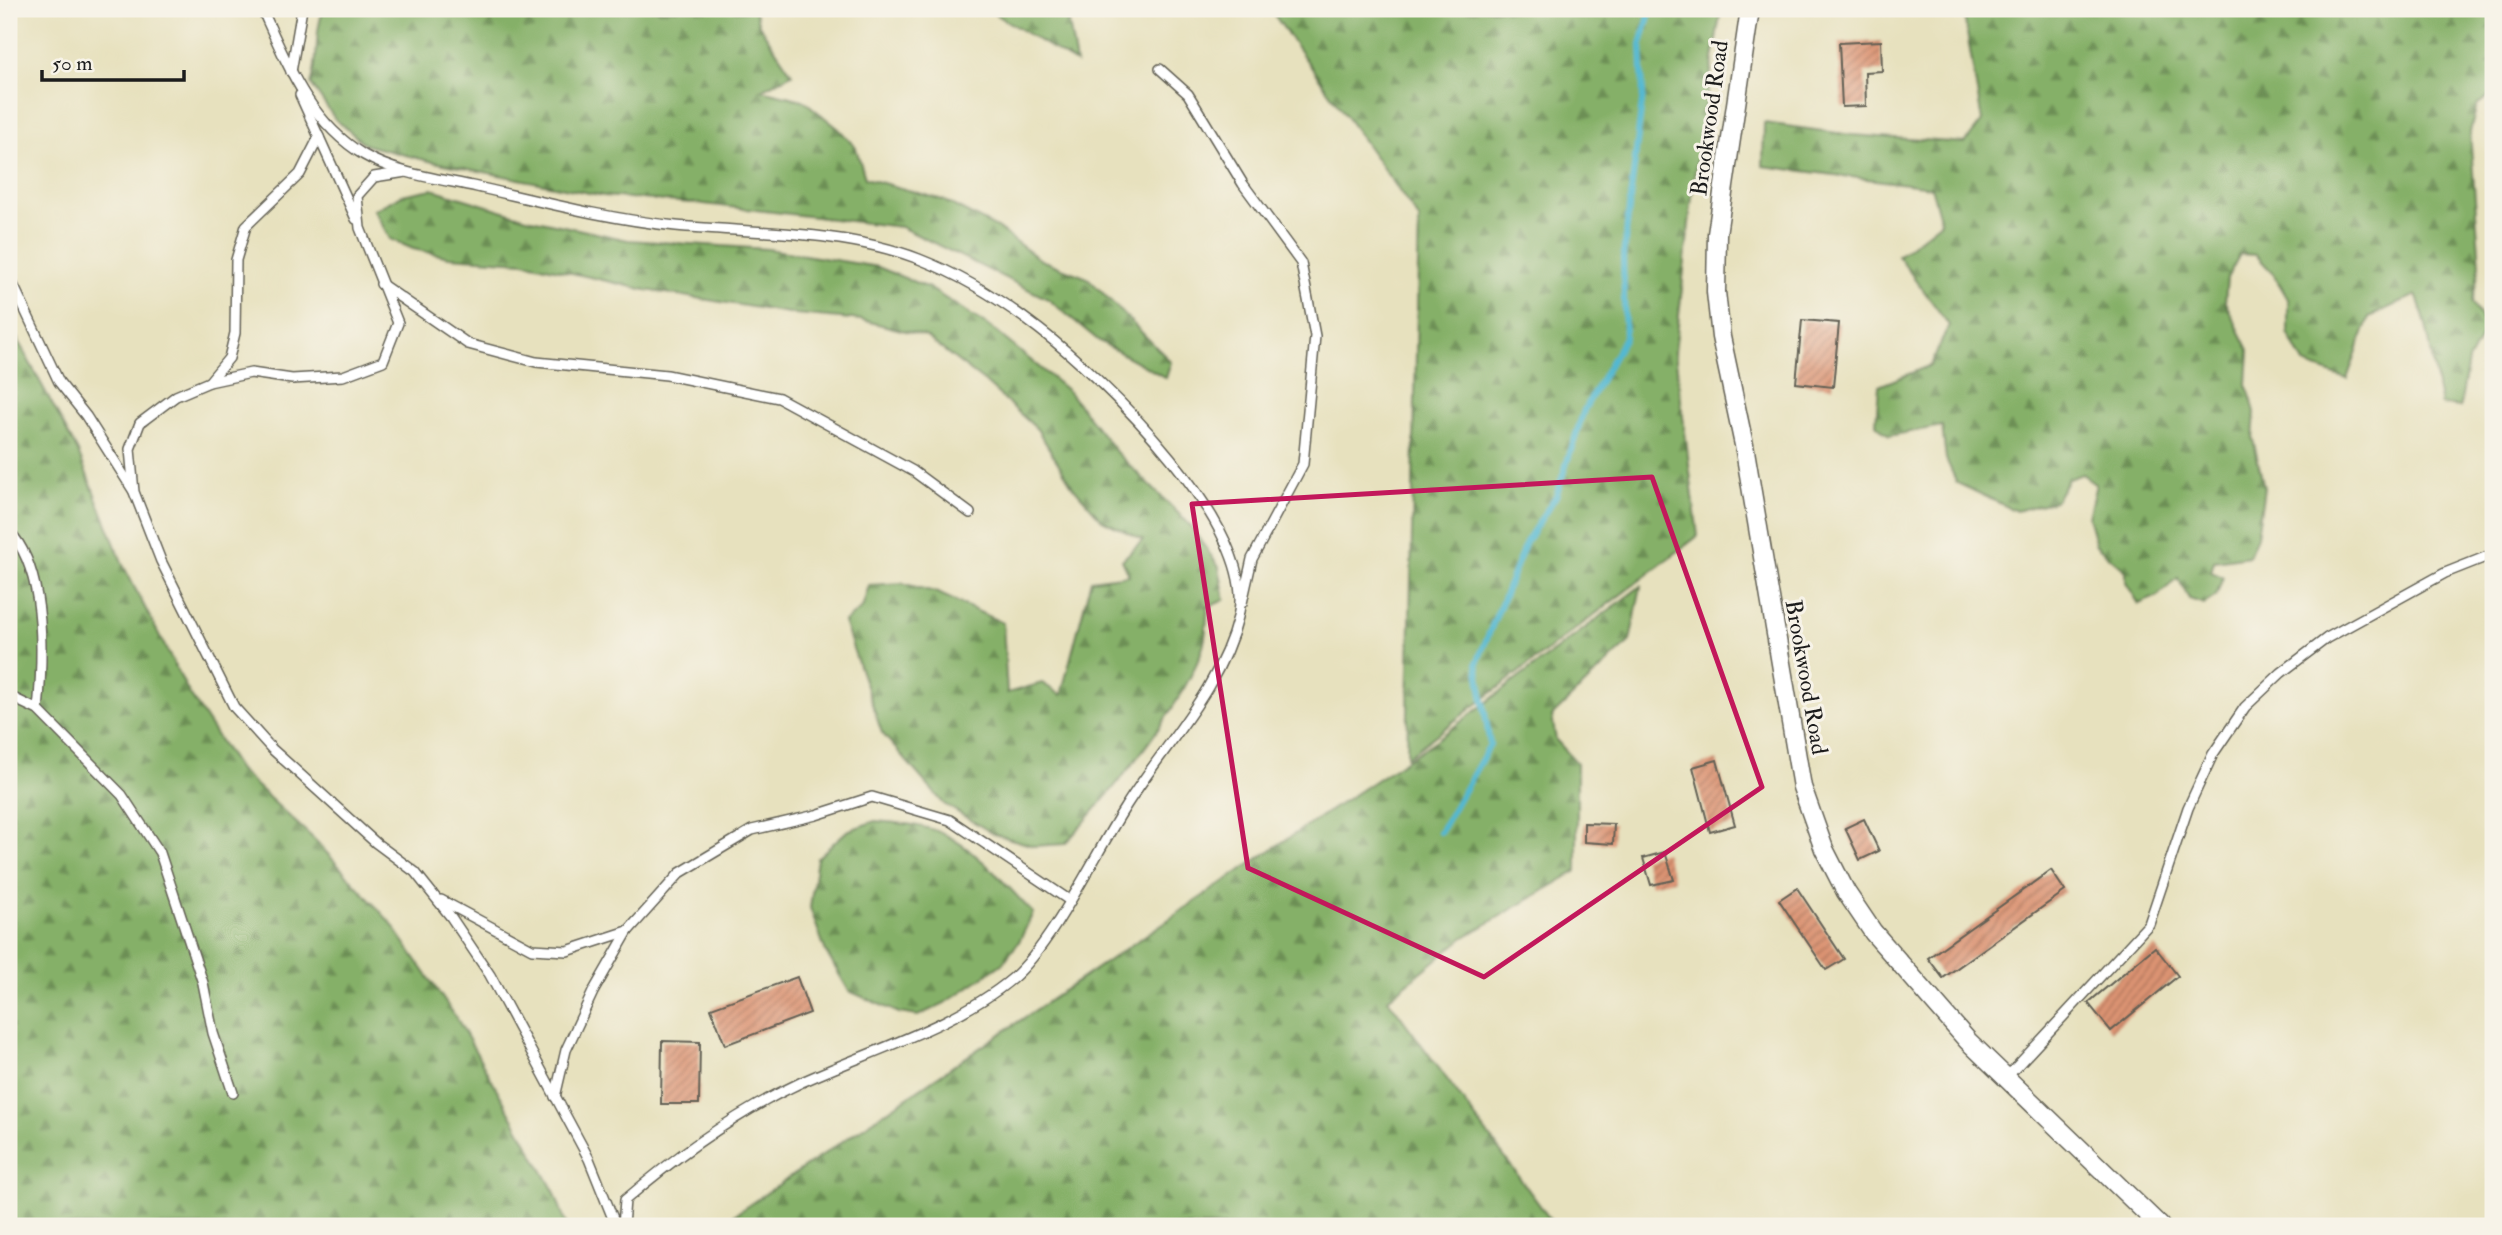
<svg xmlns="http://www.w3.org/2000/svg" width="2502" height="1235" font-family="'IM FELL Double Pica',serif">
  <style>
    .forest { fill: url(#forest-firs); stroke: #506642; stroke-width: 2 }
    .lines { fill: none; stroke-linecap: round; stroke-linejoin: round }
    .stream { stroke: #53b8d1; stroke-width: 6 }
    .building { fill: url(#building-hatch) }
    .service-casing { stroke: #636155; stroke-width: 12 }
    .minor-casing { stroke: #636155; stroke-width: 21 }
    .service { stroke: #fff; stroke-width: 9 }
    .minor { stroke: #fff; stroke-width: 18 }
    .marked { fill: none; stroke: #c2185b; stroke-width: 5; stroke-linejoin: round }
    .labels { text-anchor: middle; stroke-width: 6; stroke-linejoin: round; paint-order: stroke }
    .street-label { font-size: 23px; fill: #1c1c1c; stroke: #f7f3e8 }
  </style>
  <defs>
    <pattern id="forest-firs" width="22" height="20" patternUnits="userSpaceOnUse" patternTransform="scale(1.75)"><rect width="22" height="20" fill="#85b068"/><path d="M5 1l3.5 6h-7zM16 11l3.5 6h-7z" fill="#6c8e55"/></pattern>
    <pattern id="building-hatch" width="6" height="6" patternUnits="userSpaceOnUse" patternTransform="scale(1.75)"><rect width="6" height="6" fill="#db9372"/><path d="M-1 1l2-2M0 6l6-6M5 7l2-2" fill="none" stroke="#b1775d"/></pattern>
  </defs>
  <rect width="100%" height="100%" fill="#f7f3e8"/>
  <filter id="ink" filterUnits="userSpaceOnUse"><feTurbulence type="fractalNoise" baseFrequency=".0143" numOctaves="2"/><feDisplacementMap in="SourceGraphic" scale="14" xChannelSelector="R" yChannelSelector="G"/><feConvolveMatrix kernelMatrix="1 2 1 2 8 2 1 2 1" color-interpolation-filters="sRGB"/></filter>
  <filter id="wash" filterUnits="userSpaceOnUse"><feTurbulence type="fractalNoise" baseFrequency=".00686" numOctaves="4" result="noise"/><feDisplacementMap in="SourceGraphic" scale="28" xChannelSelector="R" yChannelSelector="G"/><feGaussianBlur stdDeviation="1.57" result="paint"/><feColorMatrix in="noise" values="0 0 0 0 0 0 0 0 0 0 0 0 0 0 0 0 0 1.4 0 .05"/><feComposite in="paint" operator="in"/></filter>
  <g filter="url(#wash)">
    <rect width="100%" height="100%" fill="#e7e1be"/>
    <g class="forest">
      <path d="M324,9H754L759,25L792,74L761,90L803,100L839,129L856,148L865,178L943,200L997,228L1041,260L1088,278L1171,362L1166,378L1099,341L1048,299L901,227L704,204L604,196L429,161L366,145L335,119L311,84C320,58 313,33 324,9Z"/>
      <polygon points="987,9 1078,9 1069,23 1076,63"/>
      <polygon points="1270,9 1721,9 1694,178 1675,352 1698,536 1407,757 1419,219"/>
      <path d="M1963,9H2493V93L2477,105L2470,132L2480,265L2472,302L2486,328L2468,361L2460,407L2441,405C2432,368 2431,330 2416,295L2369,317L2347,379L2304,364L2288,333V299L2272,272L2256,255L2240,254L2227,278L2225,302L2249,350L2247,384L2255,412L2253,439L2264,488L2257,536L2249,556L2214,561L2211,572L2223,577L2216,596L2204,604L2189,599L2178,578L2156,597L2139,604L2126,583V571L2096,545L2088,517L2096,484L2082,474L2068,479L2055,501L2016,511L1957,483L1946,459L1942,426L1889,436L1876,424L1879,386L1931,365L1949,325L1898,256L1941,222L1931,187L1763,166L1764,123L1852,135L1965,143L1982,121Z"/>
      <path d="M432,189L527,218L628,240L768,249L878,267L929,288L993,329L1069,392L1117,453L1188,523L1219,567L1225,600L1208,607C1206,620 1207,637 1202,650C1180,712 1110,794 1065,844L1034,846L994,834L944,804L882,733L844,622L862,608L869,585L902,583L938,593L1003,623L1007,693L1042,683L1061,695L1091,580L1129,575L1122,560L1143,540L1102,520L1073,487L1037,429L985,382L925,336L862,320L795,314L646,290L524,262L449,257L413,249L390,239L374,210L402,195Z"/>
      <polygon points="9,324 78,452 124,567 189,693 239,770 315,840 391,923 459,1022 554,1191 567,1226 9,1226"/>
      <polygon points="1641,586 1630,641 1552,716 1556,740 1577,763 1577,871 1463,938 1388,999 1555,1226 718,1226 1281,843 1435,741"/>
      <path d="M875,821C898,823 923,824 944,834C978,851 1007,886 1033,913L1020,940L1003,963L947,1002L918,1016L899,1013L849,991L826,952L810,908L817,858L847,831Z"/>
    </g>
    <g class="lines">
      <polyline class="stream" points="1440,832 1490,745 1477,663 1526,542 1556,496 1584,410 1625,337 1623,257 1643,94 1641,44 1651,9"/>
    </g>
    <g id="blocks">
      <g class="building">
        <polygon points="1881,41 1882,71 1865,72 1866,106 1842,107 1839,43"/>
        <polygon points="1802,320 1839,323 1833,387 1796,383"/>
        <polygon points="1717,760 1735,825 1710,832 1693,767"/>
        <polygon points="1864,819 1879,851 1860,860 1845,828"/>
        <polygon points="1584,823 1614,824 1613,844 1584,842"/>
        <polygon points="1665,852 1674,880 1651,885 1643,858"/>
        <polygon points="2051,870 2065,891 1943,978 1928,958"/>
        <polygon points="1797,888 1844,959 1826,970 1779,900"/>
        <polygon points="2155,947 2178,976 2111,1031 2088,1003"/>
        <polygon points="797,977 810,1013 725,1045 711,1008"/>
        <polygon points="662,1041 700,1042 699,1104 661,1104"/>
      </g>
    </g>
  </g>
  <g filter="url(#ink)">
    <use href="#blocks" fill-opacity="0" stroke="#636155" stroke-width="2"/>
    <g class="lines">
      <defs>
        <g id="service">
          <path d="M262,9C287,64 310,123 364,155C396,174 441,179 477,187C543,202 608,219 676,226C756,233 843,230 919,259C960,275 1004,302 1039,329C1103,378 1260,529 1238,617C1220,690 1163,746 1124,809C1094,856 1053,943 1013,978C956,1026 870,1051 802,1082C737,1112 680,1153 625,1200L623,1226"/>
          <polyline points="1160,69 1188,94 1243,184 1301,263 1315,336 1303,464 1252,559 1242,603"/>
          <polyline points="291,72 302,9"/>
          <polyline points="300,95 356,219"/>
          <polyline points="406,172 374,177 357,196 360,228 398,323 383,361 343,376 292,379 251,373 209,382 176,396 140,423 130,449 134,492 161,561 234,707 272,749 376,843 415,872 451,917 490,975 589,1159 616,1226"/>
          <polyline points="9,276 59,382 86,416 133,490"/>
          <polyline points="381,284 468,344 536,362 667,375 779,398 913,471 970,513"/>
          <polyline points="209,382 229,358 235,333 236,260 246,226 300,174 319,137"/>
          <path d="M9,531C47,571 43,658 38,710"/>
          <polyline points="9,696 38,710 122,795 160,853 203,983 213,1033 233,1093"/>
          <polyline points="441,900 532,949 567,951 628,931"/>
          <polyline points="2006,1078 2149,924 2188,808 2213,754 2245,707 2281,673 2327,638 2445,573 2493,554"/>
          <polyline points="555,1097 566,1050 593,992 628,931 680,873 752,830 816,815 872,797 950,820 1069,900"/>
        </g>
        <polyline id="minor" points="1750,9 1717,234 1716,292 1721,337 1744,445 1802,787 1824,849 1846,892 1873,932 1968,1041 2160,1226"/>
      </defs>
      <use href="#service" class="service-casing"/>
      <use href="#minor" class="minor-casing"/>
      <use href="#service" class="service"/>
      <use href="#minor" class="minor"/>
    </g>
  </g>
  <path class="marked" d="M1652,477L1762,787L1484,977L1248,868L1192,504Z"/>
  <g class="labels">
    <g class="street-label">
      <text transform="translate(1709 118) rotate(-82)" y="8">Brookwood Road</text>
      <text transform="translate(1807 677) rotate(80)" y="8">Brookwood Road</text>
    </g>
  </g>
  <rect width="2502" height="1235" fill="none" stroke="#f7f3e8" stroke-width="35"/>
  <path d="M42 70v10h142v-10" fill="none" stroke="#1c1c1c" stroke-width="3.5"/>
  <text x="52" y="70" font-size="21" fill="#1c1c1c" stroke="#f7f3e8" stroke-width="5" paint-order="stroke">50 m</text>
</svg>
